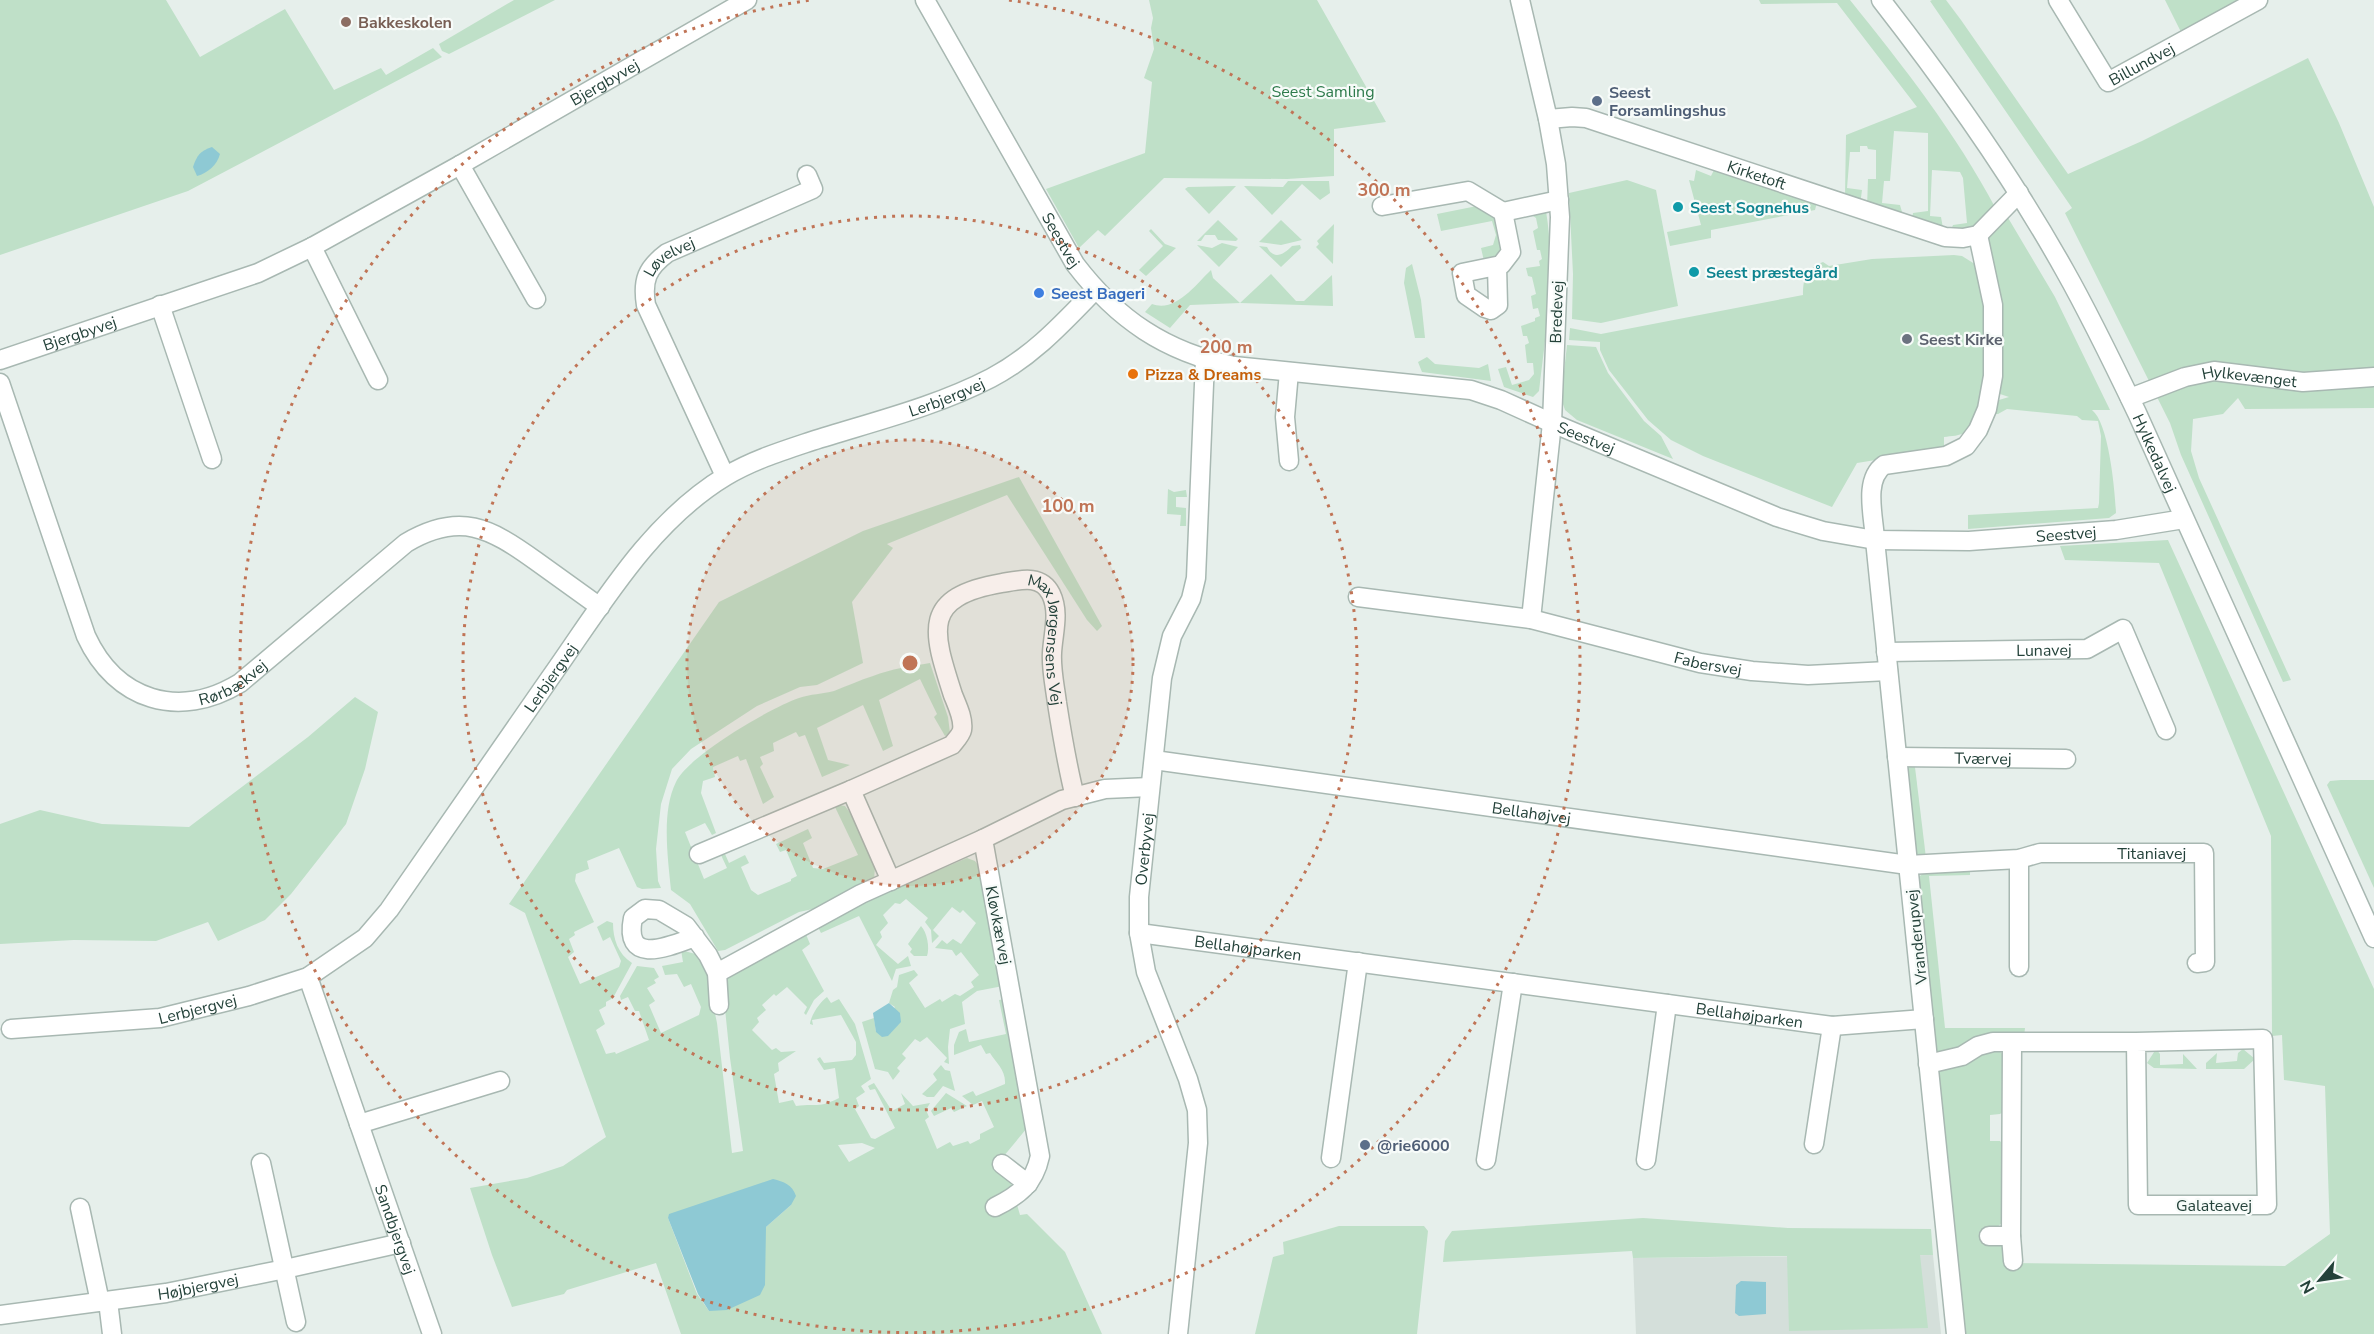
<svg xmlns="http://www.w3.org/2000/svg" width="2374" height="1334" font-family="'Nunito Sans',sans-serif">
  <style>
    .built { fill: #d4dfda }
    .green { fill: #bfe0c8; fill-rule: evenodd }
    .water { fill: #8ec9d4 }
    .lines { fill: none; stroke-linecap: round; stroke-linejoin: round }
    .minor-casing { stroke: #a8b8b2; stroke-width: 21 }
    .minor { stroke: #fff; stroke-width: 18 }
    .ring { fill: none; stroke: #c07456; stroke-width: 3; stroke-dasharray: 3 6 }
    .education-dot { fill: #8d6e63; stroke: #f7fbf9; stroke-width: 2 }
    .service-dot { fill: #5c6f8a; stroke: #f7fbf9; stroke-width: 2 }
    .culture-dot { fill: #0f9aa8; stroke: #f7fbf9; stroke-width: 2 }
    .shop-dot { fill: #3f7fe0; stroke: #f7fbf9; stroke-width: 2 }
    .worship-dot { fill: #6b7280; stroke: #f7fbf9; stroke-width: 2 }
    .food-dot { fill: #e8710a; stroke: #f7fbf9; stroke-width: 2 }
    .labels { text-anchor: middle; stroke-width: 4.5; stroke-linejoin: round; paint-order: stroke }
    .education-label { font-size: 16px; font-weight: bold; fill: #785e54; stroke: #f7fbf9; text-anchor: start }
    .street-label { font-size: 16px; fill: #24423a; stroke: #f7fbf9 }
    .park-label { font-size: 16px; fill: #2d7a4b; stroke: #f7fbf9 }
    .service-label { font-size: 16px; font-weight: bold; fill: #4e5e75; stroke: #f7fbf9; text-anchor: start }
    .culture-label { font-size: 16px; font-weight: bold; fill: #0d838f; stroke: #f7fbf9; text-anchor: start }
    .shop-label { font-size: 16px; font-weight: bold; fill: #366cbe; stroke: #f7fbf9; text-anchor: start }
    .worship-label { font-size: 16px; font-weight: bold; fill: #5b616d; stroke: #f7fbf9; text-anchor: start }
    .food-label { font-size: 16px; font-weight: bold; fill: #c56008; stroke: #f7fbf9; text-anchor: start }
    .centre { fill: #c07456; stroke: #f7fbf9; stroke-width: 3 }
    .ring-label { font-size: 18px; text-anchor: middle; font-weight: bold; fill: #c07456; stroke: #f7fbf9; stroke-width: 4.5; stroke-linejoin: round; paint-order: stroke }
  </style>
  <rect width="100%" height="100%" fill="#e6efeb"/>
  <polygon class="built" points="1933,1255 1941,1334 1636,1334 1633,1258"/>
  <g class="green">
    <polygon points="0,0 166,0 200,57 285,9 334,90 381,68 386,75 433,48 442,57 188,191 0,255"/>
    <polygon points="514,0 555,0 449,54 442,51 439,44"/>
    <polygon points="1149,0 1317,0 1386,122 1334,129 1334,176 1287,179 1164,178 1105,236 1098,230 1079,248 1046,189 1145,153 1152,82 1144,78 1154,49 1151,28 1153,18"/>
    <path d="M1759,0H1850C1903,66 1956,133 1996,209L1969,233L1951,230L1953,225L1967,223L1963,178L1960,172L1932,170L1930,216L1941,217L1943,228L1912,218L1913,213L1928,211V133L1894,131L1890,181H1884L1882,203L1900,205L1902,212L1896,217L1867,207L1868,179H1876V150L1868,149L1867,146H1860V152H1850L1847,188L1862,190L1860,205L1845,196L1846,135L1917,107L1837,3L1761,4Z"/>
    <polygon points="1932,0 1946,0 1961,20 2068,174 2142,141 2308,58 2339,123 2374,207 2374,374 2372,385 2374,388 2374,408 2245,409 2238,398 2223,414 2193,419 2191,451 2199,478 2291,680 2283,682 2181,455 2170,423 2065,213 2072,208 1930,1"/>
    <polygon points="2165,0 2250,0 2183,36"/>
    <polygon points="1715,168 1817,202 1815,210 1711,230 1711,238 1670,246 1667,232 1701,225 1689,180 1694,181 1696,170 1711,176"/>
    <polygon points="1627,180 1656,190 1678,306 1601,323 1572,319 1573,274 1569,193"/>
    <polygon points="1288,181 1329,181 1330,193 1320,200 1302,184 1272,215 1244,186 1283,187"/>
    <polygon points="1236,186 1209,214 1185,189 1188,187"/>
    <polygon points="1482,205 1498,215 1505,251 1500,258 1484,261 1481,248 1493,245 1496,235 1492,221 1441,231 1437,214"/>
    <path d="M1546,211C1556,272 1546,331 1539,391L1533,397L1504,387L1498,369L1506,367L1512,385L1529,380L1534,374L1533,363H1527L1525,345L1529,343L1527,336H1523L1521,326L1535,321V318L1540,316L1538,308L1533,309L1531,296L1536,294L1532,277L1528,276L1526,268L1540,266L1539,261L1542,259L1540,250H1537L1533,231L1538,228L1536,218L1530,214Z"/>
    <path d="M2004,211L2055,297L2110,410H2092C2109,423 2115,491 2116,513L2109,518L1968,529V515L2098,508L2099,503L2101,436L2098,421L2082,420L2077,416L2007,409L1998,414H1989L1992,402L2009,397L1994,392L1984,239Z"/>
    <polygon points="1218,220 1238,239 1236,241 1218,240 1215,235 1205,235 1201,241 1197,241"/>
    <polygon points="1281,220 1302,240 1281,245 1259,242"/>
    <polygon points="1334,224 1333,264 1316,247 1319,244 1317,241"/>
    <polygon points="1151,229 1165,244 1176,248 1146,276 1139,270 1163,246 1149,231"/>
    <polygon points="1222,243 1238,247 1219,267 1197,245 1212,248"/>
    <path d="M1300,245L1301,248L1281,267L1259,246L1267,247C1274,261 1284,254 1292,246Z"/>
    <path d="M1954,255L1962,256L1978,266C1981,280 1985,293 1987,307C1990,330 1987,419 1966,432C1960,436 1951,436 1944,437V449L1857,463L1832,507L1703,456L1671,440L1648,420L1609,370L1600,350V342L1569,340L1570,328L1601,334L1803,295C1803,278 1806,269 1823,262L1829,266L1872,259Z"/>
    <polygon points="1412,264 1421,300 1425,338 1415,338 1404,283 1406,268"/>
    <path d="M1211,270L1213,278L1240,303L1271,274L1296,301H1304L1332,275L1333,306L1240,303L1190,305L1170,328L1145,312L1152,304C1176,313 1196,284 1211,270Z"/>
    <polygon points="1567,345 1596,347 1608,373 1644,421 1661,436 1673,459 1577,420 1565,410 1561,398"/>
    <polygon points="1427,357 1435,364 1479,368 1488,364 1491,381 1422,372 1418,362"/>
    <path d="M1019,477L1102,626L1097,631L1087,620L1007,495L887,544L893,548L852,602L863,663L817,685L800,687L757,706L691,749L672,769L661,804L656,849L658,881L661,888L642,889L637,887L619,848L587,861L589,869L576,874L575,881L594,922L574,932L575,935L569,939L574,952L568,957L580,984L619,967L621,961L610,937L603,941L597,927L607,921L613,923C613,939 618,954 632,963L613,998L606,1002V1006L599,1010L605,1024L596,1030L606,1054L615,1052L616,1054L649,1040L639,1011H635L628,997L621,1000L620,996L637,966L654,968L659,977L654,980L656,983L647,988L655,1001L649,1005L661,1033L699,1015L701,1007L691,984L684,987L677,974L665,975L662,966L683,962L681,950L699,955L705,966L717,1023L732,1153L743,1151L730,1058L723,989L725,976L805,932L810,944L802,950L824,991L814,1000L806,1015L804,1013L807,1007L787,987L776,996L774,994L762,1005L766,1010L757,1018L759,1022L752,1030L772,1050L776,1048L781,1052L796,1051L778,1063L779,1071L774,1074L779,1103L793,1100L796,1106C818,1103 817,1109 839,1098L835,1068L824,1070L817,1059L820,1057L824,1063L852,1060L856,1055V1042L841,1015L812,1020L813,1025L810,1024C811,1015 820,1002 827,997L831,1003L839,999L855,1024L871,1079L861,1086L865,1092L856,1098L859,1106L855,1109L871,1138L875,1139L895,1128L875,1089L870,1090L868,1086L874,1083L892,1111L905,1104L901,1093L913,1106L930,1103L926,1110L929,1117L925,1120L937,1149L950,1142L953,1146L968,1141L970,1144L980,1139V1134L994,1127L982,1101L973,1105L962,1096L973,1091L976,1096L1005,1084C1006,1070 996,1063 990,1053L986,1054L981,1045L954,1055V1045L959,1032L966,1029L969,1042L1006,1034L999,1000L1006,999L1027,1128L1003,1157L1020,1215L1027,1214L1065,1252L1102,1334H681L656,1263L567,1290L564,1294L512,1307L492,1255L470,1188L527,1178L563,1166L606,1137L525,913L509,904L719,602L863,531ZM862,1143L875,1148L849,1162L838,1145ZM791,1205L766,1227L709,1311L697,1294L668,1218Z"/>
    <polygon points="1168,489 1174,492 1186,490 1187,497 1176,497 1176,507 1186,508 1186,526 1180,526 1181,515 1167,514"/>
    <path d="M2168,540L2374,989V1334H1964L1935,1073C1951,1059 1977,1054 1998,1050L2006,1057V1110L2000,1114L1990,1115V1141H2000L2005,1147L2004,1221L1995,1229L1998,1242L2004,1247L2005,1263L2285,1266L2330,1234L2325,1086L2284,1080L2282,1035L2272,1036L2271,836L2159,563L2065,560L2060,546Z"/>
    <path d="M930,663L948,717L950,733L945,736L934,717L937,714L920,679L879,700L893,746L883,751L863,705L817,728L828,760L850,765L822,777L805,735L799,737L796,732L773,743L774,751L760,757L763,764L760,767L774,797L763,804L746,759L740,761L738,756L713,767L715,777L703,781L701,793L716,833L712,835L705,823L685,832L704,879L727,868L721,855L725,854L729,863L745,855L749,863L741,867L751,890L758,895L791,881V879L797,876L786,850L780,852L776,844L808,829L812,838L803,843L813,868L823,869L858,855L835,807L839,805L845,806L851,814L875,868L874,879L822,907L799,912L725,950L718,951L690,904L671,890C668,858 661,812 676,782C688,756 770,708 799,698C810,694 823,694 834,691C847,686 860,680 873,676C891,669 911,666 930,663Z"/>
    <polygon points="355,697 378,712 365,769 346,824 291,894 265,920 218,941 208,922 156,941 74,940 0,944 0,824 40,810 102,824 189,827 308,737"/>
    <polygon points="1914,759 1926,858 1917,856 1907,760"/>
    <polygon points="2341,780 2374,780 2374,888 2327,785 2330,781"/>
    <polygon points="967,858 975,861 982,871 1003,986 977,991 962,1002 965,1024 950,1029 948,1047 949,1064 944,1062 947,1058 927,1037 920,1042 915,1039 902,1054 906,1058 897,1068 900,1071 893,1080 888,1072 875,1069 862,1022 874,1018 876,1032 895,1007 889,1003 893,990 897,987 899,975 914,970 918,975 909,983 925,1008 940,999 942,1002 955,994 960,996 974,987 971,982 979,975 961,952 956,956 952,950 935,948 942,940 947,944 953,939 961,944 976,923 963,910 960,913 952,907 933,930 939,936 932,943 931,930 925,922 928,918 906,899 900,904 895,903 883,915 888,923 880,932 882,937 876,945 898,964 908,956 911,966 896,969 892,981 859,916 821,933 818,927 849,908 936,868 939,870"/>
    <polygon points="1926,870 1970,870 1970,875 1929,876 1945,1028 2025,1028 2024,1037 1945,1054 1933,1049 1916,880"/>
    <path d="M921,926C927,932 930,948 927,956H914L910,952L912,949L908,944Z"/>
    <polygon points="2156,1049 2160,1054 2160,1065 2183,1064 2183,1054 2197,1069 2154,1068 2147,1063"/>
    <polygon points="2243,1049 2255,1059 2244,1069 2206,1069 2206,1063 2217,1053 2216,1063 2237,1061 2238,1053"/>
    <polygon points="941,1065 945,1070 950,1071 955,1091 943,1086 934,1097 927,1097 922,1094 937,1080 933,1074"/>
    <polygon points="946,1093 967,1106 954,1112 951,1108 934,1116 931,1111"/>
    <polygon points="1643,1218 1788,1228 1931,1229 1933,1255 1920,1255 1928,1328 1789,1331 1787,1256 1633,1258 1632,1251 1443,1262 1445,1241 1452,1231"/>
    <polygon points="1339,1226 1424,1226 1428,1231 1417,1334 1255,1334 1273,1257 1284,1254 1283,1242"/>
  </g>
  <g class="water">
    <path d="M212,147L220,154C217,165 208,173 197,176L193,167C197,155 200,151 212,147Z"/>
    <polygon points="889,1003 900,1013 901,1022 888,1036 882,1037 876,1032 873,1013"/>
    <path d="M773,1179C784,1182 792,1184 796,1196L791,1205L766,1227L765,1285L760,1295L727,1310L709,1311L698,1294L668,1218L669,1214Z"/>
    <polygon points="1741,1281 1766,1282 1766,1314 1739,1316 1735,1313 1736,1285"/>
  </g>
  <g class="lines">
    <defs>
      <g id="minor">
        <path id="s1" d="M925,0L1075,264C1117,319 1165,352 1234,366L1471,390L1501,400L1552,423L1777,517L1823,531L1875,540L1969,541L2116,530L2184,519"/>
        <polyline points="1520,0 1548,119 1556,164 1560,217 1552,423 1531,619"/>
        <path id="s2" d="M1881,0C1948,86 2012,176 2065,271C2091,317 2114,365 2137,413L2374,938"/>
        <path id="s3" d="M2058,0L2108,82L2258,0"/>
        <path id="s4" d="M1548,119L1572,117L1586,118L1945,237L1963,238L1978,235L2019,193"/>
        <polyline points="460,165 536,299"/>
        <polyline points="1382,206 1468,191 1503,212 1511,252 1501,265 1462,273 1466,295 1485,308 1491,310 1498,305 1497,266"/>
        <polyline points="1503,212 1559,200"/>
        <polyline points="312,247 378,380"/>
        <polyline points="160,305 212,459"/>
        <path id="s5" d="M0,360L258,273L312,247L460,165L747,0"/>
        <polyline points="1289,372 1285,417 1289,461"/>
        <path id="s6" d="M0,383L86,636C116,701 179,720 240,683L406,543C460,511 490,528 536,561C558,577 579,592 600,607"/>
        <path id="s7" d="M2130,398L2185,377L2214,371L2303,382L2374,377"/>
        <path id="s8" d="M725,476L646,305C642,280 647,268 667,253L813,189L807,175"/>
        <path id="s9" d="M1358,597L1531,619L1700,663L1752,671L1808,675L1888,671"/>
        <path id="s10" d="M1886,652L2087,649L2123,629L2166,730"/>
        <path id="s11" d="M1897,757L2066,759"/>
        <path id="s12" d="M1154,760L1908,865L2019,859L2040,853H2204L2205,962L2197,963"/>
        <path id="s13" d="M851,790L952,745C955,741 961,735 962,730C964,719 957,705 953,695C932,630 921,597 1002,583C1020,580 1041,574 1051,594C1060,613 1053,633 1052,653C1051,669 1055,687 1057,703C1062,735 1067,765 1075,797"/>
        <polyline points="699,854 851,790 891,881"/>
        <path id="s14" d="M1139,933L1832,1026L1924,1019"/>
        <path d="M695,937C670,946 623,967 633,918L645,909L659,910L686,926L708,955L717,973L719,1005"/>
        <polyline points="2019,967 2019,859"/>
        <polyline points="717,973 861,894 983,839"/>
        <path id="s15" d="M308,977L432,1334"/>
        <path id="s16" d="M11,1029L160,1018L249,996L308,977L365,938L389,910C442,833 495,757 548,681C600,608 648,523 726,476C753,460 782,451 812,441C872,422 935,407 991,378C1033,356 1063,323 1095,290"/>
        <polyline points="2012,1043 2011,1236 2013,1261"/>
        <polyline points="1928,1064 1962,1056 1978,1046 1993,1042 2136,1042 2263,1039 2267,1205 2138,1205 2136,1042"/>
        <polyline points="359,1124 500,1081"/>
        <polyline points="1814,1144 1832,1026"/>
        <polyline points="1331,1158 1358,962"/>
        <polyline points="1486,1160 1513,983"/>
        <polyline points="1646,1160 1667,1004"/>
        <polyline points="261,1163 296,1322"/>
        <polyline points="1002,1164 1028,1184"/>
        <path d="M995,1207C1019,1195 1034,1184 1040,1156L983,839L1062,800L1105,789L1150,787"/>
        <polyline points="80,1208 100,1302"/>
        <polyline points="1989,1236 2011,1236"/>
        <polyline points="108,1301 112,1334"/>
        <path id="s17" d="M0,1315L166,1293L285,1269L401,1243"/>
        <path id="s18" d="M1178,1334L1198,1143L1197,1110L1188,1079L1146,972L1139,933V897L1162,678L1172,636L1191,599L1196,578L1205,360"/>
        <path d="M1956,1334L1875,540C1874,517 1863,480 1884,465L1946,456L1966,446L1978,430L1987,409L1993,376V305L1978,235"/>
      </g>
    </defs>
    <use href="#minor" class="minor-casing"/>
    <use href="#minor" class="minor"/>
  </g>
  <circle cx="910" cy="663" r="223" fill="#c07456" fill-opacity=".12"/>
  <g class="ring">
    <circle cx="910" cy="663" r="223"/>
    <circle cx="910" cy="663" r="447"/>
    <path d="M1009 0A670 670 0 1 1 811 0"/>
  </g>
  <circle class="education-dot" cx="346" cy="22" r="6"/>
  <g class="service-dot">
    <circle cx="1597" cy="101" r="6"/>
    <circle cx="1365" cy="1145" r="6"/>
  </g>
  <g class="culture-dot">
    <circle cx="1678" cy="207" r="6"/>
    <circle cx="1694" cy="272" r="6"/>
  </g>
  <circle class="shop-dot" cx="1039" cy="293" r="6"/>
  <circle class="worship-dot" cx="1907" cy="339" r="6"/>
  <circle class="food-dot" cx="1133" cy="374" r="6"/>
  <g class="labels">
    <g class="education-label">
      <text x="358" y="28">Bakkeskolen</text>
    </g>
    <g class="street-label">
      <text dy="6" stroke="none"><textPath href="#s3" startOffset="134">Billundvej</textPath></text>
      <text dy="6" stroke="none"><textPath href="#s5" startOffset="668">Bjergbyvej</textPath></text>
      <text dy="6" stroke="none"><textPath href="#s4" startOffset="218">Kirketoft</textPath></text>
      <text dy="6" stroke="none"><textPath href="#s1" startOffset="276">Seestvej</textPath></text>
      <text dy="6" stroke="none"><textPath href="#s8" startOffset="248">Løvelvej</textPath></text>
      <text transform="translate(1556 312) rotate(-88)" y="6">Bredevej</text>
      <text dy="6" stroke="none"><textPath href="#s5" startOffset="84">Bjergbyvej</textPath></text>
      <text dy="6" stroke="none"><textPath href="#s7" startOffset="124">Hylkevænget</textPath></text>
      <text dy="6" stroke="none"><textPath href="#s16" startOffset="1196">Lerbjergvej</textPath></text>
      <text dy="6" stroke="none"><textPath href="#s1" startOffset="860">Seestvej</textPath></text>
      <text dy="6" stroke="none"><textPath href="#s2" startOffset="531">Hylkedalvej</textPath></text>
      <text dy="6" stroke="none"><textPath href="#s1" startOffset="1359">Seestvej</textPath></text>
      <text dy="6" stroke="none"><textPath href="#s13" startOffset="416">Max Jørgensens Vej</textPath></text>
      <text dy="6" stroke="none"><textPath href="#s10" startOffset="158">Lunavej</textPath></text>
      <text dy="6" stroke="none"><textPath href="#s9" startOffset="357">Fabersvej</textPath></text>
      <text dy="6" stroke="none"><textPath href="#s6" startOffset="446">Rørbækvej</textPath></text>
      <text dy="6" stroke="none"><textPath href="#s16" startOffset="692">Lerbjergvej</textPath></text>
      <text dy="6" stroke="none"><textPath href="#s11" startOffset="86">Tværvej</textPath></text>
      <text dy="6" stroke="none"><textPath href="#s12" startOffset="381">Bellahøjvej</textPath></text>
      <text dy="6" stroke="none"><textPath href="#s18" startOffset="496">Overbyvej</textPath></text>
      <text dy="6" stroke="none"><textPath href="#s12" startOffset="1006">Titaniavej</textPath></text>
      <text transform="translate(999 925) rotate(79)" y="6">Kløvkærvej</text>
      <text transform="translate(1916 937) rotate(-96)" y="6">Vranderupvej</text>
      <text dy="6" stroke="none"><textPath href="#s14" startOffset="110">Bellahøjparken</textPath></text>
      <text dy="6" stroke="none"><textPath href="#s16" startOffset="188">Lerbjergvej</textPath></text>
      <text dy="6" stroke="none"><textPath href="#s14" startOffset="616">Bellahøjparken</textPath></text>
      <text x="2214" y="1211">Galateavej</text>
      <text dy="6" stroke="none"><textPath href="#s15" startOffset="267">Sandbjergvej</textPath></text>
      <text dy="6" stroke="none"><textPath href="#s17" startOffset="200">Højbjergvej</textPath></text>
    </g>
    <g class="park-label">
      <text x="1323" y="97">Seest Samling</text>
    </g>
    <g class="service-label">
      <text x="1609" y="98">Seest<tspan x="1609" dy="18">Forsamlingshus</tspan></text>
      <text x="1377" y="1151">@rie6000</text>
    </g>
    <g class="culture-label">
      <text x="1690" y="213">Seest Sognehus</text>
      <text x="1706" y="278">Seest præstegård</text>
    </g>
    <g class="shop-label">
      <text x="1051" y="299">Seest Bageri</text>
    </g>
    <g class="worship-label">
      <text x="1919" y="345">Seest Kirke</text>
    </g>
    <g class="food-label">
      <text x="1145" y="380">Pizza &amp; Dreams</text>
    </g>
  </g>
  <circle cx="910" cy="663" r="9" class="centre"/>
  <g class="ring-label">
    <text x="1384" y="196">300 m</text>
    <text x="1226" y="353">200 m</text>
    <text x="1068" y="512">100 m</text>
  </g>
  <g transform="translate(2320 1280) rotate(241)" stroke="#f7fbf9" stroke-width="4.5" paint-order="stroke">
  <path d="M0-4.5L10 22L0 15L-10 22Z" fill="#24423a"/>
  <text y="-9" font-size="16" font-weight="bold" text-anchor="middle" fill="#24423a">N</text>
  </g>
</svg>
